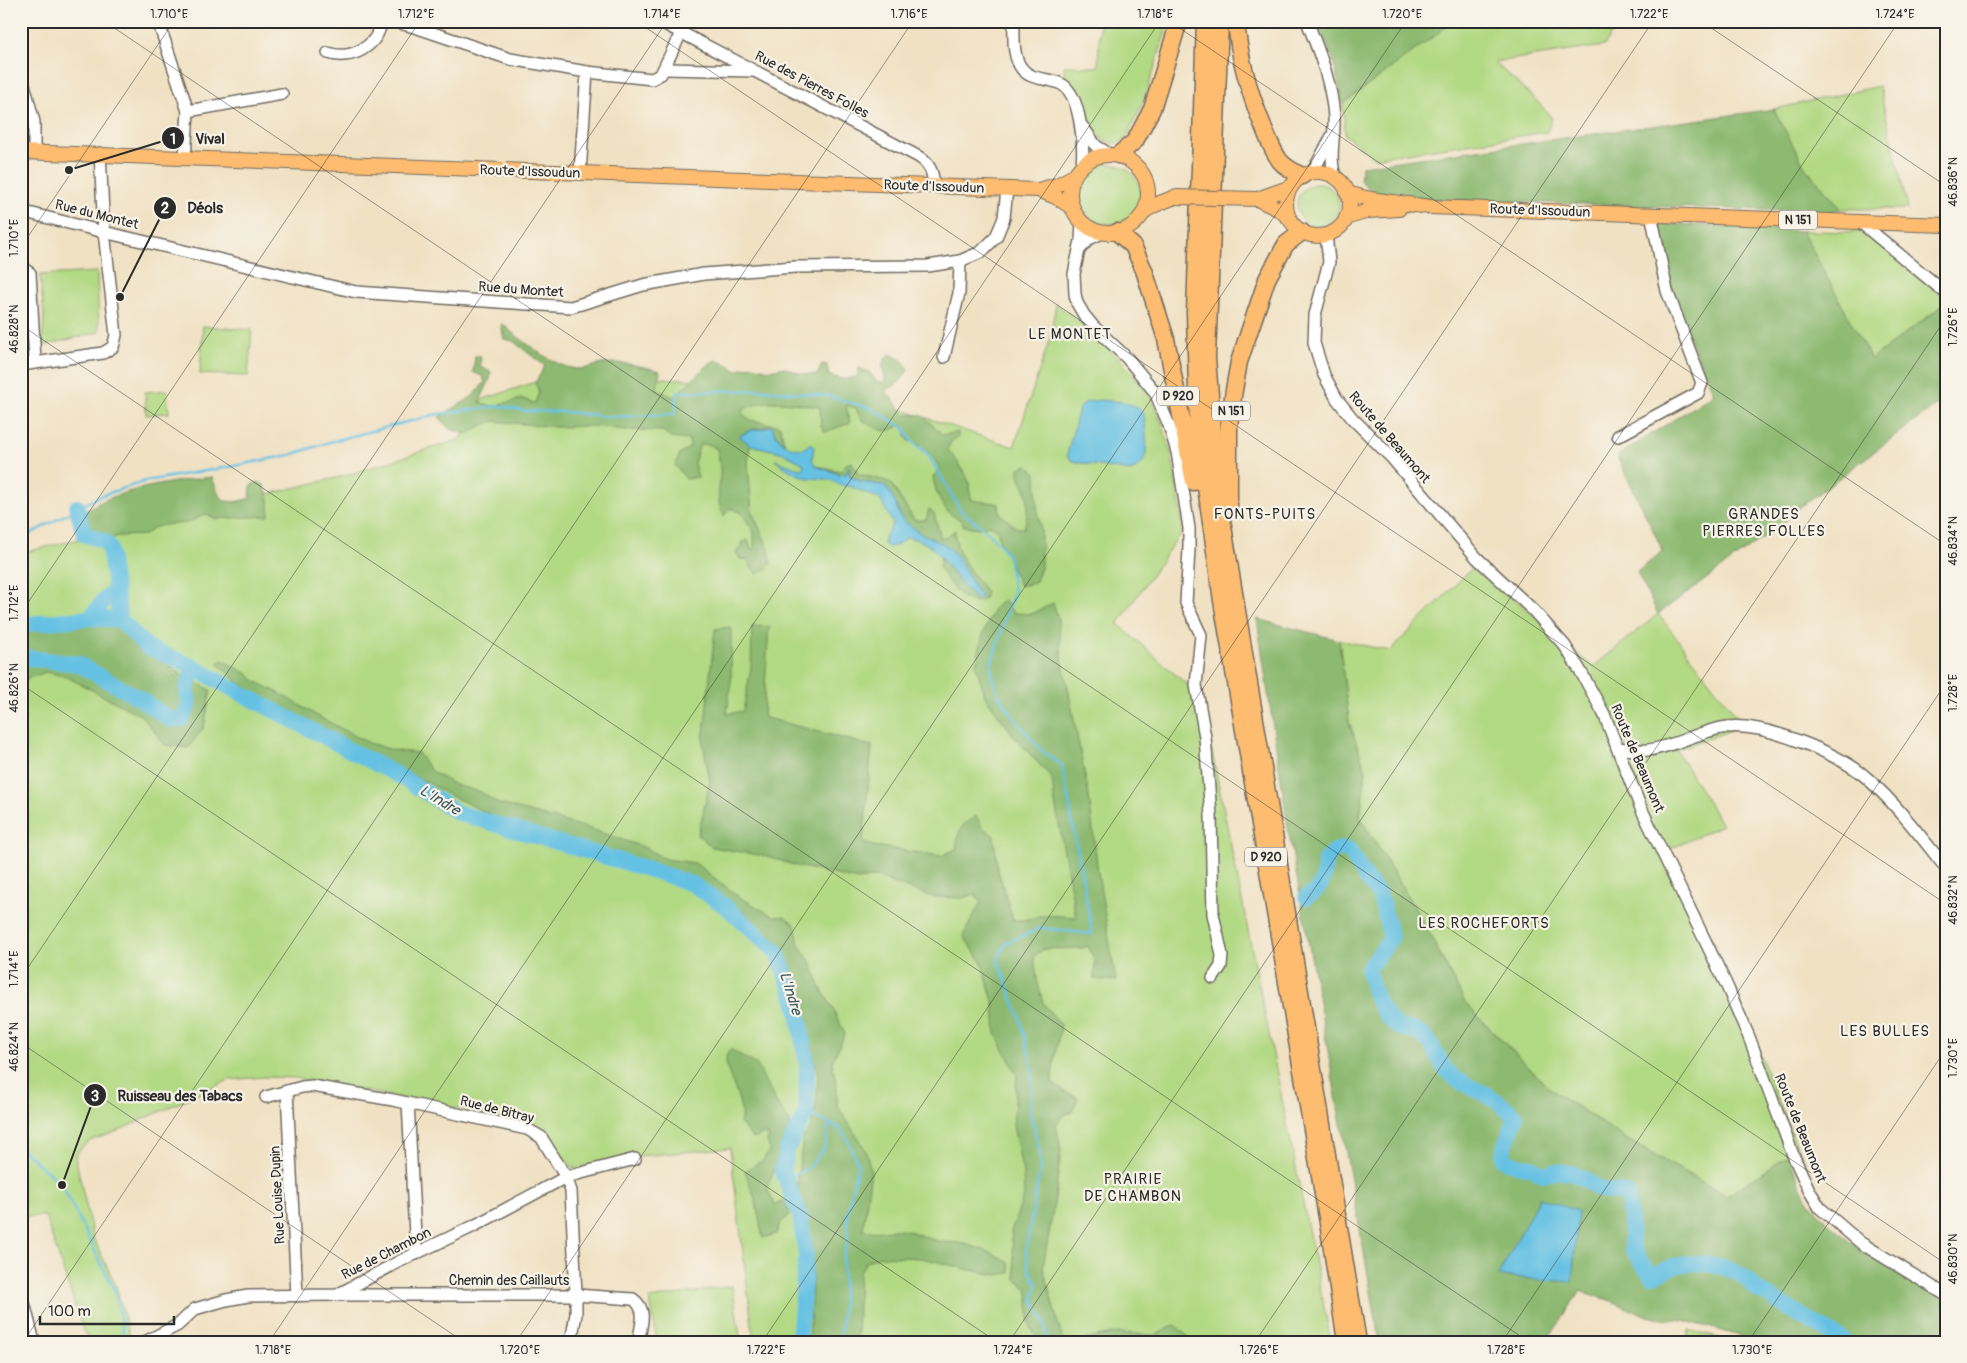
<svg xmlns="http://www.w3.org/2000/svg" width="1967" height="1363" font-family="Pangolin,sans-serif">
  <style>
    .green { fill: #b2d983; stroke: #6e8257 }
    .forest { fill: #8db971; stroke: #5c724e }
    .water { fill: #65c1e3; stroke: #487687 }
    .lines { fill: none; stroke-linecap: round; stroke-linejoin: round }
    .stream { stroke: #65c1e3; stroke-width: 2.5 }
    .river { stroke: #65c1e3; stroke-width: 16 }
    .minor-casing { stroke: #706b60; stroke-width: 14 }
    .major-casing { stroke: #706b60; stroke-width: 16 }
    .highway-casing { stroke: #706b60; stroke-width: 19 }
    .minor { stroke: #fff; stroke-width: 11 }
    .major { stroke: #fdbc70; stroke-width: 14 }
    .highway { stroke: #fdbc70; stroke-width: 16 }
    .major-bridge-casing { stroke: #706b60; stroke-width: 16; stroke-linecap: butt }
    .major-bridge { stroke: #fdbc70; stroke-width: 14 }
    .ticks { fill: none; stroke: #2b2b2b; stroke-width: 1; stroke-opacity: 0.45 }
    .labels { text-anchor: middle; stroke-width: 4.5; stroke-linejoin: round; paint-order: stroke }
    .shield { fill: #f7f3e8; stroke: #686764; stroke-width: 1 }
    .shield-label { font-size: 12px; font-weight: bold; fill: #2b2b2b }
    .street-label { font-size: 14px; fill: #2b2b2b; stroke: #f7f3e8 }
    .neighbourhood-label { font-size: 15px; letter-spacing: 1px; fill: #2b2b2b; stroke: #f7f3e8 }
    .water-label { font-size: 15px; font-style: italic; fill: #3c5862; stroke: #f7f3e8 }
    .leader { fill: none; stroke: #2b2b2b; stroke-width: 2 }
    .callout-dot { fill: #2b2b2b; stroke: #f7f3e8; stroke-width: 2 }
    .mark-label { font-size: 15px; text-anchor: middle; font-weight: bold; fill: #fff }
    .callout-label { font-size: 15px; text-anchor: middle; font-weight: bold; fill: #2b2b2b; stroke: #f7f3e8; stroke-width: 4.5; stroke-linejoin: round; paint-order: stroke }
    .neatline { fill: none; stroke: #2b2b2b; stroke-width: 2 }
    .ticks-label { font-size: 12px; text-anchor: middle; fill: #2b2b2b }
  </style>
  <rect width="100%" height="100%" fill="#f7f3e8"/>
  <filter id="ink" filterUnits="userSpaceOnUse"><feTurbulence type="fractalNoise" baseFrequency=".02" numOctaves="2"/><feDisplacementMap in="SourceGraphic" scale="10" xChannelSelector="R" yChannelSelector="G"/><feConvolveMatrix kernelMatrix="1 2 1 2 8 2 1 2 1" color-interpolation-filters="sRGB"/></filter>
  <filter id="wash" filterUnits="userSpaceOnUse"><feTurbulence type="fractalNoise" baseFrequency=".0096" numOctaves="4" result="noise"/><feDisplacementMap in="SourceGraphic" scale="20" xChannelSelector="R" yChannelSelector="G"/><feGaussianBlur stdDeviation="1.12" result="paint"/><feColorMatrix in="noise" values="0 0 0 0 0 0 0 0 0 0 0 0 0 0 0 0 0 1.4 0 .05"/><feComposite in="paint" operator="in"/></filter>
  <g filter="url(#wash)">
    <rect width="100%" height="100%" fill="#f0e1c3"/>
    <g class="green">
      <path d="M1100,21H1169L1146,95L1126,139C1121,143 1114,144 1108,142C1087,135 1090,113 1082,97C1079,90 1071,85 1065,80L1064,66L1098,67Z"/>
      <polygon points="1447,21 1701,21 1612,33 1604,46 1494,62 1535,99 1552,118 1547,132 1374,158 1345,135 1343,104 1449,24"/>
      <polygon points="1879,86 1908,209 1841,209 1835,201 1806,169 1775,112 1775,109"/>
      <circle cx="1110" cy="194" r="30"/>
      <circle cx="1318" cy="205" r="21"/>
      <polygon points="1802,231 1866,232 1946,298 1946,303 1871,360"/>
      <polygon points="97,272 99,332 42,346 44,315 40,275"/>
      <path d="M1056,304C1088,325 1144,378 1158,413C1173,450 1179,493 1183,533L1175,541L1118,624L1201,697L1331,1342H754L730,1148L628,1157L579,1170L570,1166L547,1134L537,1127L523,1121L296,1078L263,1077L229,1080L111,1134C93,1139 85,1141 75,1156L93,1237L116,1286L130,1337L90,1342L83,1330L45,1216L21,1217V683L23,681L21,678V553L344,476L461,439L481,400L562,373L761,383L867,398L1014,447L1050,338Z"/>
      <polygon points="203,326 252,330 248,376 200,374"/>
      <polygon points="167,390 169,413 146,415 145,392"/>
      <polygon points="1477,563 1530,613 1593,667 1658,614 1742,723 1726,732 1676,750 1722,825 1668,850 1718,952 1804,1163 1786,1157 1727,1196 1629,1141 1549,1088 1465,1003 1426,927 1360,817 1366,771 1349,722 1339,640 1390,651"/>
      <polygon points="732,1286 741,1342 657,1342 650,1299"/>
      <polygon points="1689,1330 1732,1342 1687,1342"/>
    </g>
    <g class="forest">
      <polygon points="1323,21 1447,21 1450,24 1343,104 1333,59 1318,26"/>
      <polygon points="1775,109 1775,112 1806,169 1835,201 1841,209 1828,212 1426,199 1375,195 1360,180 1362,166"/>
      <polygon points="1654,223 1802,231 1871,359 1946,303 1946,398 1800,507 1782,524 1658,614 1637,572 1663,551 1617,456 1714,394 1679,314"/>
      <path d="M501,324L506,326L509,330C526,343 558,370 580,369C587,369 595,365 602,364C622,361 641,366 660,371L657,389L673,397C688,385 699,371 715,360L727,364L737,371L742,368L753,366L770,370L784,367L799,373L817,375L822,364L827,365L829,376L843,379L857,377L859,368L870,373L877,382H885C885,369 877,365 890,354L903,361L908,369C902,381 897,385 885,390L905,415H922L943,435L958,432V437L952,441L947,449C954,457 967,472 969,484C969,490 970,494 972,500C982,503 990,501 999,504L1000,514L1017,528H1024C1027,517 1029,506 1027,495C1025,484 1018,481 1019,468L1027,465L1036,473L1037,507L1041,531V568L1035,583L1020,586L999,539L998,530L990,525L978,528L964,526L961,520C943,513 936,495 933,477L940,469C934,457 923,443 909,441L906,436L904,427L901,425C886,433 885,432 871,425C860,419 861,420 856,408L846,405L850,423L825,432L821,426L820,407C795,404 762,395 741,412L750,420L780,426L785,445L769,426L751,430L740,436L750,445L748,464L752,512L769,549L771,563L766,569L757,574L751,567L748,560L740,559L736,552L742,548V543L748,540L751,550H754V532L742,513L730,508L724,516C716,502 719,492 720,477C721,468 719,458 717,449L710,445L700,444L694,463L698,477L686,479L675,465L680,454L690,447L689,440L671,438L663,431L625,430L598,426L555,427L493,421L480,426L467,434L450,429L439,417L472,397L485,382L482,376L473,372L475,356H481L480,367L491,372L490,379L480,401L481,403L494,406L522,399L535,403L539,392L535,383L545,366L513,341L504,339Z"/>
      <path d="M852,462L858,474L890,482L914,520H926L929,509L934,513L941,538H945L955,530C954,553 973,574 986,592L984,599C966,611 947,581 939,567L941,556L981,596C967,579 955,541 932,540L930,537L921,535L900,518L901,515L886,487L882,485L862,482L849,475L851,469L849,466L846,474L837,475L816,466L841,471L846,464Z"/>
      <path d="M212,477L218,493L224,501L237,502L250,498L251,485L258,482L264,485L269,499V516L216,519L206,514L187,523L163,525L153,528L145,535L119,536L107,540L98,538L88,531L83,513C109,490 177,481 212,477Z"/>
      <path d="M1004,600L1014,613L1032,614L1053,603L1058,618L1062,658L1089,796L1098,873L1116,981L1094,979L1095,962L1088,946L1082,948L1044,949L1034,956L1037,980L1043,1003L1061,1025C1058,1045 1052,1063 1052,1083L1065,1092L1078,1098L1072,1112L1066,1114L1056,1124L1061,1150L1055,1198L1043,1267L1063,1342H1035L1037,1339L1029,1323V1299L1027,1289L1016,1279L1011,1231L1024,1196L1023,1174L1013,1126L1017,1075L996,1034L994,1005L982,962L963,936L981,902L975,894L962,898L933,897L876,877L858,880L793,865L770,857L712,847L698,835L710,782L703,743L715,629L731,627V681L727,714L743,711L751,668L752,627L769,626L763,717L872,746L863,843L873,846L941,856L956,849C959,830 959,826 976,816L982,827L994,836L997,867L1013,920H1024L1043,915L1076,917L1054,797L1052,778L1015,738L985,696L976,665L983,634L995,607Z"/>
      <path d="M1257,619L1339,640L1349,722L1366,771L1360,817L1426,927L1465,1003L1549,1088L1629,1141L1727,1196L1786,1157L1790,1158C1795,1171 1799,1187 1807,1198C1838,1243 1899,1272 1946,1301V1342H1762L1683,1320L1645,1316L1612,1301L1580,1291L1553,1332L1538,1342H1380L1289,834Z"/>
      <path d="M76,622H102L115,625L183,676L211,690L204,727L188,748L165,745L142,716L67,677L46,672L26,679L21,683V628C39,634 58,626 76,622Z"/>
      <path d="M222,660L248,674L255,681L281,694L319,717L369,743L396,751L418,753L432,772L455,785L481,792L497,803L591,829L643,847L665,859L695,863L739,897L773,916L785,917L795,924L799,945L812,964L820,987L831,1005L845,1034L832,1062L837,1086V1105L865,1149L871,1171L863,1229C877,1235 888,1228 901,1230C915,1231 926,1239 939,1241C945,1243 952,1242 958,1243C977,1246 994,1253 1009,1263L1010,1273L997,1275L970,1270L922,1258L881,1256L867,1261L859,1272L857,1342H809L812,1286V1243L801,1206L797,1182L803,1138L811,1127L816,1106L818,1075L810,1041L792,980L775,943L742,910L708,887L657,866L525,831L445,793L429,783L355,750L293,716L240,684L218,664Z"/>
      <path d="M730,1049L757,1065L775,1101L790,1122L788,1140L778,1159L767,1188L775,1205L784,1200L790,1215L780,1223L776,1234L763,1238L755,1199L745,1171L763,1160L770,1150L767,1141L769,1136L763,1134L753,1139L740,1123C748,1099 715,1064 730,1049Z"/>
      <polygon points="1175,1325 1187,1336 1185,1342 1070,1342 1118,1333 1156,1335"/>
    </g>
    <g class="water">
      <path d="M1100,400C1115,402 1134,400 1144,414C1145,434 1154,465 1130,471L1076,462L1071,460L1067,455L1079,409L1086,402Z"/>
      <path d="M769,426L772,427C778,441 787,449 803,449L811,443L814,447L812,459L816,466L836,473L838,475L846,474L849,466V475L862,482L882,485L886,487L893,497L901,518L921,534L930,537L932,540C956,541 967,579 981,596L977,600C969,592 962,585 955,576C939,557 936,543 907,537L897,545L888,547L884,544V538L893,524L880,499L849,486L839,485C830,476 815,480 804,477C793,473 784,467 775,460L796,468L802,469L804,464L781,452L750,445L739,436L751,430L763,429Z"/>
      <polygon points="1539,1198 1578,1211 1572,1282 1498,1276"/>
    </g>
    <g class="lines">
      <g class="stream">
        <path d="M21,539L100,496L146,481L234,466L290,455L333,441L438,414L500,406L525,411L567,412L612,417L675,414L678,392L766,390L829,396L872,409L904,428L912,441L929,456L961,511L987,531L1000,545L1008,556L1014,591L991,664L992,678L999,696L1018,723L1042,751L1062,765L1089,914L1092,934L1041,928L1006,943L1000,953L998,961L1020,1018L1032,1068L1030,1112L1040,1152L1041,1164L1026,1249L1029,1269L1037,1285L1033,1299C1040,1313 1048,1326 1047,1342"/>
        <polyline points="806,1113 839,1128 847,1139 858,1164 847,1214 848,1242 843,1257 843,1299 840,1342"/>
        <polyline points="21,1148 62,1185 115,1291 125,1342"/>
        <polyline points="786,1181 811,1166 825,1147 829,1124"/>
      </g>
      <g class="river">
        <polyline points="77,507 84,534 104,541 109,547 120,620"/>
        <polyline points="90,618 104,600 111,594 116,588"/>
        <polyline points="21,621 28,624 90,618 120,620 147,647 194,667 229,687 401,777 458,813 654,871 692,884 725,906 777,952 797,1007 807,1064 806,1113 787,1149 782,1170 800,1215 806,1255 799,1342"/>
        <polyline points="21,657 78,664 139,698 171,720 182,719 189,706 187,688 194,667"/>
        <path d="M1306,897C1323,889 1325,877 1325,860C1333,852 1337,847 1349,850L1365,877L1378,893L1382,903L1391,938L1368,969C1372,989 1381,1018 1401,1028C1407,1030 1414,1029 1419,1033C1434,1042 1437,1061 1449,1073C1460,1084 1472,1087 1485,1094C1497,1100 1507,1108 1516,1117C1512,1131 1502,1145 1503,1159L1520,1166L1531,1167L1543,1174C1560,1169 1573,1172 1588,1181C1592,1184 1596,1188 1601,1190C1610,1193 1620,1190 1628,1195L1632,1248L1651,1276C1660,1274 1667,1268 1676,1266C1701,1259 1739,1266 1754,1288L1846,1342"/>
      </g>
    </g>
  </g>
  <g filter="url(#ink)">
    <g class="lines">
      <defs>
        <g id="minor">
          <polyline points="164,21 160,23 160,27 188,111 185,158"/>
          <polyline points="392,21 418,28 510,59 587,72 652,79 661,74 681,33"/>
          <path d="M659,21L919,157C931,165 933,173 934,187"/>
          <path d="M1014,21C1014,35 1012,59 1023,70C1032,80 1047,78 1059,83C1081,91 1084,145 1082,165"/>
          <path d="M1307,21C1319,52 1332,83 1334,118C1335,137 1328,160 1336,178"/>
          <path d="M328,53C351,61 379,46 381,21"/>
          <polyline points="665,69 753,71"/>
          <polyline points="21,73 34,122 34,152"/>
          <polyline points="188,111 282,94"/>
          <polyline points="1083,127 1096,146 1109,154"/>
          <polyline points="580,173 587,72"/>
          <polyline points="1312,173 1332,136"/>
          <polyline points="21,211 104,232 356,292 571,307 643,285 704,274 795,267 928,266 960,261 981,252 996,237 1004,218 1007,189"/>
          <polyline points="1082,221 1081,240 1074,274 1075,294 1077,303 1084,315 1093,326 1127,358 1155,392 1169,425 1177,452 1189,528 1189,549 1186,603 1201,635 1196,685 1205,737 1211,815 1213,914 1222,955 1221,966 1213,978"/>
          <polyline points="1860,222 1946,293"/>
          <polyline points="1326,235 1329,262 1315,315 1314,343 1324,375 1337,399 1352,418 1391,457 1477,558 1534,611 1565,646 1581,672 1604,714 1640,806 1726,984 1749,1037 1793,1155 1809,1190 1820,1208 1861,1243 1946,1295"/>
          <polyline points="1080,249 1089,239 1104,232"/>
          <polyline points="21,267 30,273 35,362"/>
          <polyline points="944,357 959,293 960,261"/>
          <polyline points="21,365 103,353 113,347 116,335 104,232 100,153"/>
          <polyline points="1618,436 1698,393 1702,383 1667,291 1651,214"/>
          <path d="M1617,748C1627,749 1638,751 1648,750C1675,747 1700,730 1728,727C1765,723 1841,754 1868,779C1897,805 1922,838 1946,868"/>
          <polyline points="287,1091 297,1296"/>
          <polyline points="266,1097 302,1087 312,1086 393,1100 527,1129 541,1137 566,1177 571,1191 576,1295 576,1314 571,1342"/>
          <polyline points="408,1103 416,1254"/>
          <polyline points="21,1291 34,1342"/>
          <path d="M339,1295H576L633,1299C648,1309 641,1326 638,1342"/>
          <polyline points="145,1342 178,1325 195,1309 226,1300 248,1296 337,1295 398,1262 474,1226 566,1177 635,1159"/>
        </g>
        <g id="major">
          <polyline points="21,152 1038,190 1056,197 1073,208"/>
          <circle cx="1109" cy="194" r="39"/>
          <circle cx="1318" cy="204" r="32"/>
          <polyline points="1038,190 1057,185 1074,176"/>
          <polyline points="1347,193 1370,199 1430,207 1946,225"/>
          <polyline points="1257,199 1280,210 1289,218"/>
          <polyline points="1257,199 1291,187"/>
          <polyline points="1145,211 1155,205 1175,197"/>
          <polyline points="1346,218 1368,211 1399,209"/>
        </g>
        <g id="highway">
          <polyline points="1205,21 1195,312 1198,430 1222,601 1329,1229 1346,1342"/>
          <polyline points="1220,21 1207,358 1218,496 1358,1342"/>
          <path d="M1236,21C1239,58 1249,92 1263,126C1268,138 1272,150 1280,161C1286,168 1294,172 1302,176"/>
          <polyline points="1118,155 1135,141 1152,109 1179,21"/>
          <polyline points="1117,232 1133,246 1144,270 1166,339 1194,482"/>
          <polyline points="1229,508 1229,425 1234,390 1239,362 1267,279 1286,244 1302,232"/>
        </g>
      </defs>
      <use href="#minor" class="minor-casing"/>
      <use href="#major" class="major-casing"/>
      <use href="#highway" class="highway-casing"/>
      <use href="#minor" class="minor"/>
      <use href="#major" class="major"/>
      <use href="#highway" class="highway"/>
      <defs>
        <polyline id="major-bridge" points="1175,197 1257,199"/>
      </defs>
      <use href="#major-bridge" class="major-bridge-casing"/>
      <use href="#major-bridge" class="major-bridge"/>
    </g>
  </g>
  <path class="ticks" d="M104,21L1946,1264M636,21L1946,904M1169,21L1946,545M1701,21L1946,186M21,247L174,21M21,325L1529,1342M21,613L420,21M21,684L997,1342M21,978L667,21M21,1043L464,1342M23,1342L913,21M269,1342L1160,21M516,1342L1406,21M762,1342L1653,21M1009,1342L1899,21M1255,1342L1946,318M1502,1342L1946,683M1748,1342L1946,1049"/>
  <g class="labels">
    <g class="shield">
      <rect x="1779" y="210.5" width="38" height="19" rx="4"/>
      <rect x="1157" y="386.5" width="42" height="19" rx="4"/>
      <rect x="1212" y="401.5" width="38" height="19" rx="4"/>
      <rect x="1245" y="847.5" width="42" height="19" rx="4"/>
    </g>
    <g class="shield-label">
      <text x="1798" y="224">N 151</text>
      <text x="1178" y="400">D 920</text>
      <text x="1231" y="415">N 151</text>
      <text x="1266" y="861">D 920</text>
    </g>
    <g class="street-label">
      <text transform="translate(812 84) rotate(28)" y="5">Rue des Pierres Folles</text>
      <text transform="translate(530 171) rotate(2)" y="5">Route d'Issoudun</text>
      <text transform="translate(934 186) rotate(2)" y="5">Route d'Issoudun</text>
      <text transform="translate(1540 210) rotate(2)" y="5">Route d'Issoudun</text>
      <text transform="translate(97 214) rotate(14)" y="5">Rue du Montet</text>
      <text transform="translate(521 289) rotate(4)" y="5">Rue du Montet</text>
      <text transform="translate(1390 437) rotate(49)" y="5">Route de Beaumont</text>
      <text transform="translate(1638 758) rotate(67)" y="5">Route de Beaumont</text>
      <text transform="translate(497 1109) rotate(14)" y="5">Rue de Bitray</text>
      <text transform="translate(1801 1128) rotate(68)" y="5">Route de Beaumont</text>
      <text transform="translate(277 1195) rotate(-93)" y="5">Rue Louise Dupin</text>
      <text transform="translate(386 1253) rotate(-27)" y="5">Rue de Chambon</text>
      <text x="509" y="1285">Chemin des Caillauts</text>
    </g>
    <g class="neighbourhood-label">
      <text x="1070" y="339">LE MONTET</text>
      <text x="1265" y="519">FONTS-PUITS</text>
      <text x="1764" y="519">GRANDES<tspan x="1764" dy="17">PIERRES FOLLES</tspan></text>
      <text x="1484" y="928">LES ROCHEFORTS</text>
      <text x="1885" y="1036">LES BULLES</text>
      <text x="1133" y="1184">PRAIRIE<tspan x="1133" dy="17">DE CHAMBON</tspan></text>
    </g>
    <g class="water-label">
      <text transform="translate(440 800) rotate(31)" y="5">L'Indre</text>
      <text transform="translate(791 993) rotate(73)" y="5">L'Indre</text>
    </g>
  </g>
  <path class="leader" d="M69 170L173 138M120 297L165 208M62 1185L95 1095"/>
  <g class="callout-dot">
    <circle cx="69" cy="170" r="5"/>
    <circle cx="120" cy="297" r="5"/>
    <circle cx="62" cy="1185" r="5"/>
    <circle cx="173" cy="138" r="12"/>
    <circle cx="165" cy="208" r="12"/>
    <circle cx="95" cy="1095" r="12"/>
  </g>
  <g class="mark-label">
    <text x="173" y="144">1</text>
    <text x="165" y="213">2</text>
    <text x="95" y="1101">3</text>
  </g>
  <g class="callout-label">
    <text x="210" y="144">Vival</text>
    <text x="205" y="213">Déols</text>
    <text x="180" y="1101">Ruisseau des Tabacs</text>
  </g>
  <rect width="1967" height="1363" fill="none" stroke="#f7f3e8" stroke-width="55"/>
  <path d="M40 1316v8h134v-8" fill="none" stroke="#2b2b2b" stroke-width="2.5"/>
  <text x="48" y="1316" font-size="15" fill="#2b2b2b" stroke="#f7f3e8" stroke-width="4" paint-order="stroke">100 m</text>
  <rect x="28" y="28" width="1912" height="1308" class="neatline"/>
  <g class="ticks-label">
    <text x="169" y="18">1.710°E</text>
    <text x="416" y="18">1.712°E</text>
    <text x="662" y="18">1.714°E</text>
    <text x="909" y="18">1.716°E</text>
    <text x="1155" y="18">1.718°E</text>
    <text x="1402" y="18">1.720°E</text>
    <text x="1649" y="18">1.722°E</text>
    <text x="1895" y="18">1.724°E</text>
    <text transform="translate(1953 182) rotate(-90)" y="4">46.836°N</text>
    <text transform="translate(14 238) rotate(-90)" y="4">1.710°E</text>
    <text transform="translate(1953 327) rotate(-90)" y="4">1.726°E</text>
    <text transform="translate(14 329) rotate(-90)" y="4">46.828°N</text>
    <text transform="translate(1953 541) rotate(-90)" y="4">46.834°N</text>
    <text transform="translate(14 603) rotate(-90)" y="4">1.712°E</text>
    <text transform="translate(14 688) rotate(-90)" y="4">46.826°N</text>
    <text transform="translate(1953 693) rotate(-90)" y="4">1.728°E</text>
    <text transform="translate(1953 900) rotate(-90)" y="4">46.832°N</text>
    <text transform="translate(14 969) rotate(-90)" y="4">1.714°E</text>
    <text transform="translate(14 1047) rotate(-90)" y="4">46.824°N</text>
    <text transform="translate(1953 1058) rotate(-90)" y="4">1.730°E</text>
    <text transform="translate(1953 1259) rotate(-90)" y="4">46.830°N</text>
    <text x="273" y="1354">1.718°E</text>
    <text x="520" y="1354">1.720°E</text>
    <text x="766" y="1354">1.722°E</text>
    <text x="1013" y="1354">1.724°E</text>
    <text x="1259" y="1354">1.726°E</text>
    <text x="1506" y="1354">1.728°E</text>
    <text x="1752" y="1354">1.730°E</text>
  </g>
</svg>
